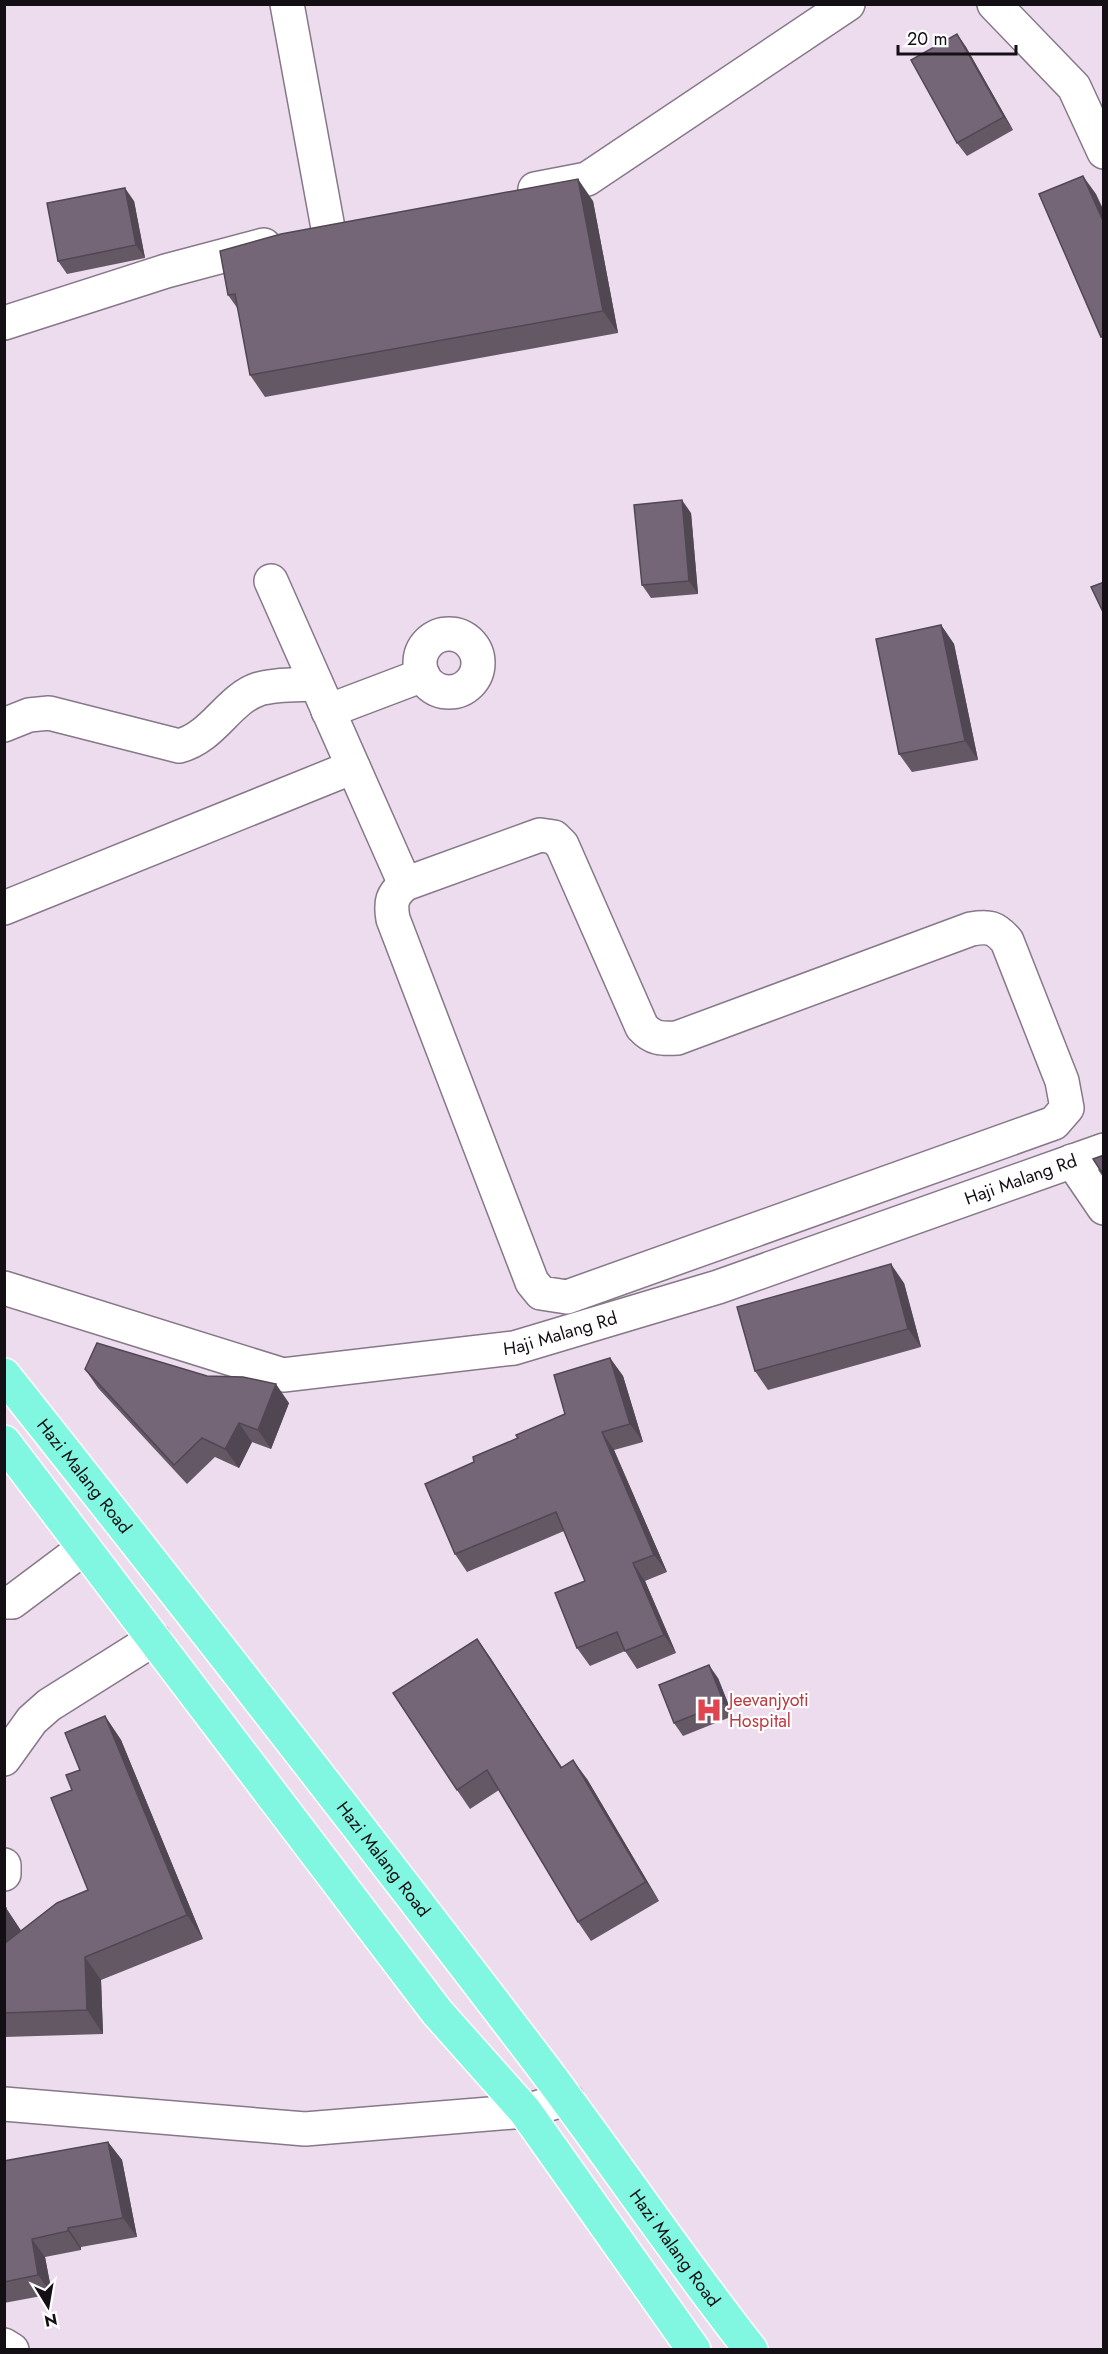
<svg xmlns="http://www.w3.org/2000/svg" width="1108" height="2354" font-family="Jost,sans-serif">
  <style>
    .lines { fill: none; stroke-linecap: round; stroke-linejoin: round }
    .minor-casing { stroke: #867888; stroke-width: 36 }
    .major-casing { stroke: #fff; stroke-width: 36 }
    .minor { stroke: #fff; stroke-width: 33 }
    .major { stroke: #81f7e1; stroke-width: 33 }
    .wall { fill: #645865 }
    .shaded-wall { fill: #514753 }
    .building { fill: #746676; stroke: #514753; stroke-width: 1.5 }
    .labels { text-anchor: middle; stroke-width: 4.5; stroke-linejoin: round; paint-order: stroke }
    .street-label { font-size: 18px; fill: #140f14; stroke: #fff }
    .health-label { font-size: 18px; fill: #be3a42; stroke: #fff; text-anchor: start }
  </style>
  <rect width="100%" height="100%" fill="#ecdcee"/>
  <g class="lines">
    <defs>
      <g id="minor">
        <polyline points="287,4 328,228"/>
        <polyline points="994,4 1074,87 1104,152"/>
        <polyline points="535,189 587,179 848,4"/>
        <polyline points="4,323 166,271 264,245"/>
        <polyline points="271,581 405,884"/>
        <circle cx="449" cy="663" r="29"/>
        <polyline points="328,711 423,675"/>
        <path d="M4,725L29,715L49,713L179,746C214,737 228,699 259,689C276,684 298,685 316,684"/>
        <path d="M540,835L554,837L562,845L642,1027C653,1039 662,1039 677,1038L971,929C989,926 995,927 1007,941L1062,1081L1067,1108L1054,1123L567,1297L541,1293L532,1282L393,919C390,902 392,895 405,884Z"/>
        <polyline points="4,908 353,767"/>
        <polyline points="1072,1161 1104,1208"/>
        <path id="s1" d="M4,1288L283,1375L514,1348L718,1287L1104,1150"/>
        <polyline points="4,1602 12,1602 84,1548"/>
        <polyline points="4,1759 32,1720 49,1705 154,1639"/>
        <polyline points="4,1865 4,1874"/>
        <polyline points="4,2104 305,2129 525,2111 567,2099"/>
        <polyline points="4,2345 12,2350"/>
      </g>
      <g id="major">
        <path id="s2" d="M4,1375C185,1603 363,1831 539,2062C611,2157 677,2256 751,2350"/>
        <polyline points="4,1442 437,2012 525,2111 694,2350"/>
      </g>
    </defs>
    <use href="#minor" class="minor-casing"/>
    <use href="#major" class="major-casing"/>
    <use href="#minor" class="minor"/>
    <use href="#major" class="major"/>
  </g>
  <g class="wall">
    <polygon points="957,34 966,47 1013,130 967,156 957,143"/>
    <polygon points="134,201 145,258 67,274 58,261"/>
    <polygon points="593,201 618,333 265,397 250,375 238,309 228,295"/>
    <polygon points="691,513 698,594 651,598 642,585"/>
    <polygon points="941,625 954,644 978,760 912,772 899,754"/>
    <polygon points="904,1283 921,1347 768,1390 755,1371"/>
    <polygon points="610,1358 623,1376 643,1442 614,1450 667,1572 645,1581 676,1653 637,1669 625,1651 590,1666 577,1648 585,1581 564,1531 467,1572 455,1554 474,1462 565,1414"/>
    <polygon points="85,1369 289,1403 271,1449 252,1442 239,1468 215,1457 187,1484 98,1388"/>
    <polygon points="477,1639 562,1767 587,1779 659,1901 591,1941 578,1922 499,1790 470,1809 457,1790"/>
    <polygon points="718,1678 733,1716 683,1736 674,1723"/>
    <polygon points="105,1716 121,1740 203,1939 101,1980 103,2034 4,2037 4,1908 6,1908 21,1931 88,1890 80,1770"/>
    <polygon points="108,2142 122,2160 137,2237 81,2247 81,2250 45,2257 52,2294 4,2303 4,2161"/>
  </g>
  <g class="shaded-wall">
    <polygon points="957,34 966,47 1013,130 1004,117"/>
    <polygon points="1083,176 1096,194 1104,211 1104,223"/>
    <polygon points="578,179 593,201 618,333 603,311"/>
    <polygon points="125,188 134,201 145,258 136,245"/>
    <polygon points="682,500 691,513 698,594 689,581"/>
    <polygon points="941,625 954,644 978,760 965,741"/>
    <polygon points="891,1264 904,1283 921,1347 908,1329"/>
    <polygon points="610,1358 623,1376 643,1442 630,1424"/>
    <polygon points="276,1384 289,1403 271,1449 258,1430"/>
    <polygon points="239,1423 252,1442 239,1468 225,1449"/>
    <polygon points="602,1432 614,1450 667,1572 654,1555"/>
    <polygon points="633,1563 645,1581 676,1653 664,1635"/>
    <polygon points="477,1639 490,1657 574,1787 561,1768"/>
    <polygon points="709,1665 718,1678 733,1716 724,1703"/>
    <polygon points="105,1716 121,1740 203,1939 187,1915"/>
    <polygon points="573,1760 587,1779 659,1901 646,1882"/>
    <polygon points="6,1908 22,1932 4,1945"/>
    <polygon points="85,1957 101,1980 103,2034 87,2010"/>
    <polygon points="108,2142 122,2160 137,2237 123,2218"/>
    <polygon points="68,2228 81,2247 81,2250 68,2231"/>
    <polygon points="32,2239 45,2257 52,2294 38,2275"/>
  </g>
  <g class="building">
    <polygon points="957,34 1004,117 957,143 911,60"/>
    <polygon points="1083,176 1104,223 1104,336 1101,337 1039,194"/>
    <polygon points="578,179 603,311 250,375 235,294 228,295 220,251 281,234"/>
    <polygon points="125,188 136,245 58,261 47,203"/>
    <polygon points="682,500 689,581 642,585 634,505"/>
    <polygon points="1104,582 1104,614 1091,587"/>
    <polygon points="941,625 965,741 899,754 876,639"/>
    <polygon points="1104,1155 1104,1176 1093,1159"/>
    <polygon points="891,1264 908,1329 755,1371 737,1307"/>
    <polygon points="97,1343 207,1376 243,1377 276,1384 258,1430 239,1423 225,1449 202,1438 174,1465 85,1369"/>
    <polygon points="610,1358 630,1424 602,1432 654,1555 633,1563 664,1635 625,1651 617,1632 577,1648 555,1593 585,1581 556,1512 455,1554 425,1484 474,1462 473,1457 518,1438 516,1435 565,1414 554,1375"/>
    <polygon points="477,1639 561,1768 573,1760 646,1882 578,1922 487,1770 457,1790 393,1693"/>
    <polygon points="709,1665 724,1703 674,1723 659,1685"/>
    <polygon points="105,1716 187,1915 85,1957 87,2010 4,2013 4,1944 57,1903 88,1890 51,1798 72,1790 66,1775 80,1770 65,1733"/>
    <polygon points="4,1908 6,1908 4,1939"/>
    <polygon points="108,2142 123,2218 68,2228 68,2231 32,2239 38,2275 4,2282 4,2161"/>
  </g>
  <defs>
    <symbol id="hospital-bare" viewBox="-9 -9 18 18"><path d="M-5-5h3v3.5h4V-5h3V5h-3V1.5h-4V5h-3Z" fill="#e0444e" stroke="#fff" stroke-width="2.5" paint-order="stroke"/></symbol>
  </defs>
  <g fill-rule="evenodd">
    <use href="#hospital-bare" x="690" y="1691" width="38" height="38"/>
  </g>
  <g class="labels">
    <g class="street-label">
      <text dy="6" stroke="none"><textPath href="#s1" startOffset="1059">Haji Malang Rd</textPath></text>
      <text dy="6" stroke="none"><textPath href="#s1" startOffset="573">Haji Malang Rd</textPath></text>
      <text dy="6" stroke="none"><textPath href="#s2" startOffset="129">Hazi Malang Road</textPath></text>
      <text dy="6" stroke="none"><textPath href="#s2" startOffset="615">Hazi Malang Road</textPath></text>
      <text dy="6" stroke="none"><textPath href="#s2" startOffset="1101">Hazi Malang Road</textPath></text>
    </g>
    <g class="health-label">
      <text x="729" y="1706">Jeevanjyoti<tspan x="729" dy="21">Hospital</tspan></text>
    </g>
  </g>
  <rect width="1108" height="2354" fill="none" stroke="#140f14" stroke-width="12"/>
  <g transform="translate(48 2306) rotate(169)" stroke="#ffffff" stroke-width="4.5" paint-order="stroke">
  <path d="M0-4.5L10 22L0 15L-10 22Z" fill="#140f14"/>
  <text y="-9" font-size="16" font-weight="bold" text-anchor="middle" fill="#140f14">N</text>
  </g>
  <path d="M898 45v9h118v-9" fill="none" stroke="#140f14" stroke-width="3"/>
  <text x="907" y="45" font-size="18" fill="#140f14" stroke="#ffffff" stroke-width="4.5" paint-order="stroke">20 m</text>
</svg>
